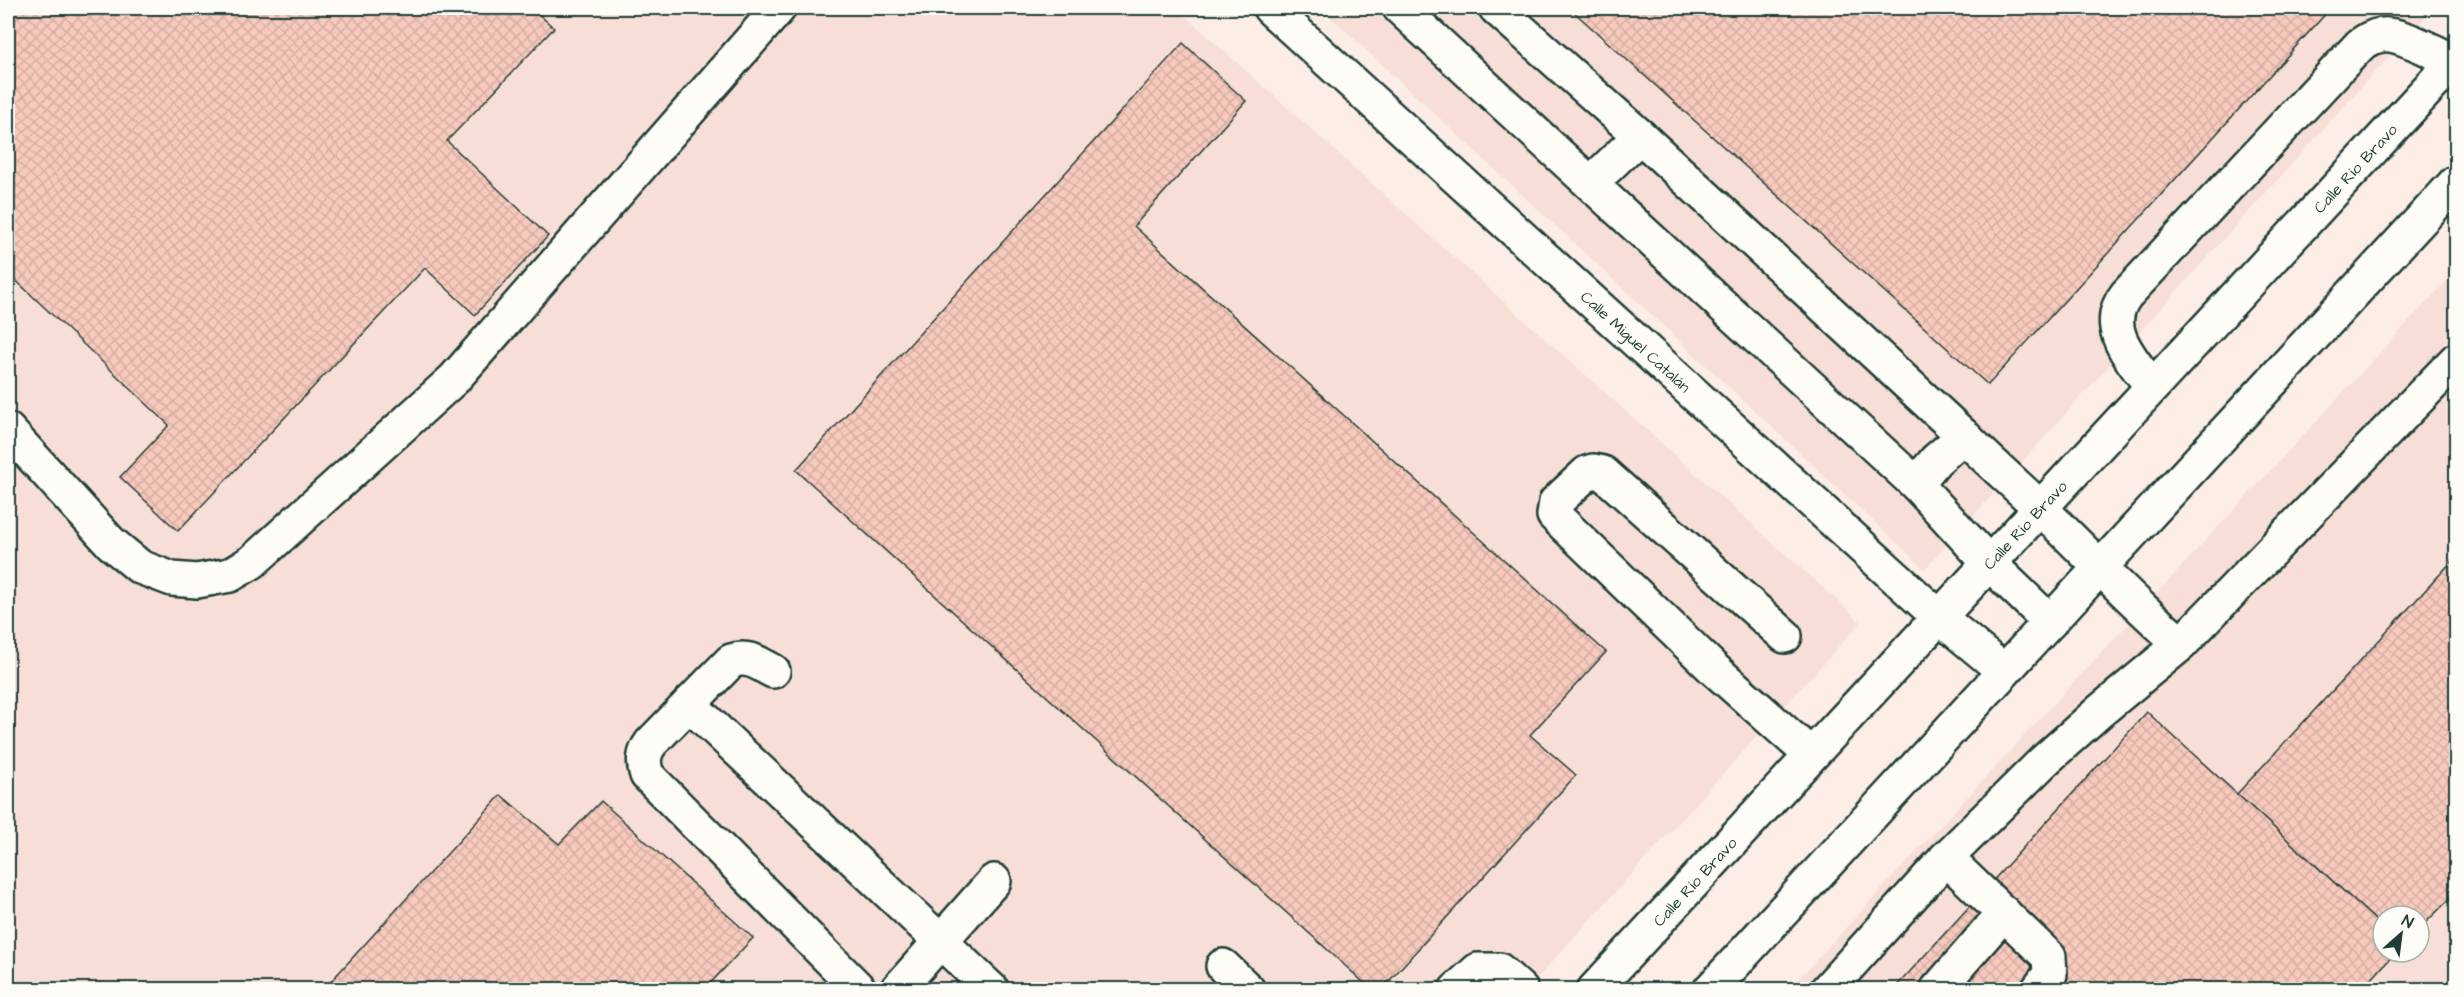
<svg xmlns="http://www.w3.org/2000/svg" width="2464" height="997" font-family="'Architects Daughter',sans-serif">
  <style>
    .built { fill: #f7dfd7; fill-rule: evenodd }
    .building { fill: url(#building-cross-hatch); stroke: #1f3d34; stroke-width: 1.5 }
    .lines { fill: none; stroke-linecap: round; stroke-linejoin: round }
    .minor-casing { stroke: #1f3d34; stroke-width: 38 }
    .minor { stroke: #fdfcf7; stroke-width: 33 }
    .labels { text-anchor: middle; stroke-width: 5; stroke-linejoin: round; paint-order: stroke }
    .street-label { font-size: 16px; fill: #1f3d34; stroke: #fdfcf7 }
  </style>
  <defs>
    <pattern id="building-cross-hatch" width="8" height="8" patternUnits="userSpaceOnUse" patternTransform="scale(1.5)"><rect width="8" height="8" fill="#f8c9bd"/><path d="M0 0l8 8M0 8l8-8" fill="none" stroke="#d4aea3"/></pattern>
  </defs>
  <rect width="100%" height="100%" fill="#fcede6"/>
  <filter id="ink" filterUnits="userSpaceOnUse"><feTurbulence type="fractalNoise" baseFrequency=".0167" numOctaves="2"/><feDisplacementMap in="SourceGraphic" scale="12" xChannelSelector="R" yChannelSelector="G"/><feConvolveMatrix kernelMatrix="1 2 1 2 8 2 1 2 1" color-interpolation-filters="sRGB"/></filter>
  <g filter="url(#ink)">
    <g class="built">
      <polygon points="8,8 1176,8 1861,622 1527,989 8,989"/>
      <polygon points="1321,8 2433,8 1925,569"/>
      <path d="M2456,271V989H1789ZM2383,916H2419V952H2383Z"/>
    </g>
    <g class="building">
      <polygon points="8,8 532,8 554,28 447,141 548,236 475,315 425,268 178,531 120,477 169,425 8,273"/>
      <polygon points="1578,8 2331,8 1988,385 1574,12"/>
      <polygon points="1183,43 1246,101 1134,226 1606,652 1530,735 1576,775 1381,990 1372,990 796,470"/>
      <polygon points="2456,557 2456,893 2419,929 2419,916 2383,916 2383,927 2237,794"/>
      <polygon points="2147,712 2383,927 2383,952 2396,952 2362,990 1893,990"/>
      <polygon points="501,795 559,844 601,801 753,938 704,990 323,990"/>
    </g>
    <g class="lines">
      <defs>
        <g id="minor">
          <path id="s1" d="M1270,8L1939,617L2004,671"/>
          <polyline points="1400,8 1916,484 1936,460 1964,436"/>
          <path d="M1496,8L1640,136L1964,436C1989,462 2016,484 2041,509C2088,554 2132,602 2181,644"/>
          <polyline points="1591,183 1640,136"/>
          <path d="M2152,387C2133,360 2100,328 2126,295L2360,45C2367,40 2373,36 2382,35C2399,32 2437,54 2455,61"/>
          <polyline points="8,430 111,543 140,567 172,579 197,581 230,575 252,562 454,379 779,8"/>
          <polyline points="1916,484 1989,563 2050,622"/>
          <polyline points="1785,636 1603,473 1593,471 1587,473 1556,502 1554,515 1714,669 1811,755"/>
          <path d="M773,671C758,663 748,655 731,661L651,743C643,754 643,762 647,775L860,990"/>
          <polyline points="689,704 992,990"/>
          <polyline points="1946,858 2049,957 2050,974 2038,990"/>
          <polyline points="1223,966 1248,990"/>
          <polyline points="897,990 994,881"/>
          <polyline points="1456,990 1478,970 1499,970 1521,990"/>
          <path id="s2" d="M1594,990L2456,59"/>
          <polyline points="1710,990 2456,182"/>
          <polyline points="1827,990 1946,858 2044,761 2100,711 2181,644 2456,360"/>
          <polyline points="1937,990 2004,913"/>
        </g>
      </defs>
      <use href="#minor" class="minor-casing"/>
      <use href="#minor" class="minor"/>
    </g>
  </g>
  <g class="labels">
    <g class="street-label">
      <text dy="6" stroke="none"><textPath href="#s2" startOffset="1120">Calle Río Bravo</textPath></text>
      <text dy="6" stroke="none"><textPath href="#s1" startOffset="495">Calle Miguel Catalán</textPath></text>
      <text dy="6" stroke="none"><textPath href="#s2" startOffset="634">Calle Río Bravo</textPath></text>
      <text dy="6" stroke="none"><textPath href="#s2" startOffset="148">Calle Río Bravo</textPath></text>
    </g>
  </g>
  <rect width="2464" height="997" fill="none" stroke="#fdfcf7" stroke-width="30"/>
  <rect x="15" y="15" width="2434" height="967" fill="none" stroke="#1f3d34" stroke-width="2" filter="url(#ink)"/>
  <g transform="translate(2401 934) rotate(28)"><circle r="28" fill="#fdfcf7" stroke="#a4b0a9" stroke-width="1.5"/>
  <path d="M0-4.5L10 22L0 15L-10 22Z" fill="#1f3d34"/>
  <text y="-9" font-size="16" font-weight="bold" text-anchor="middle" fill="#1f3d34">N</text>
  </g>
</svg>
